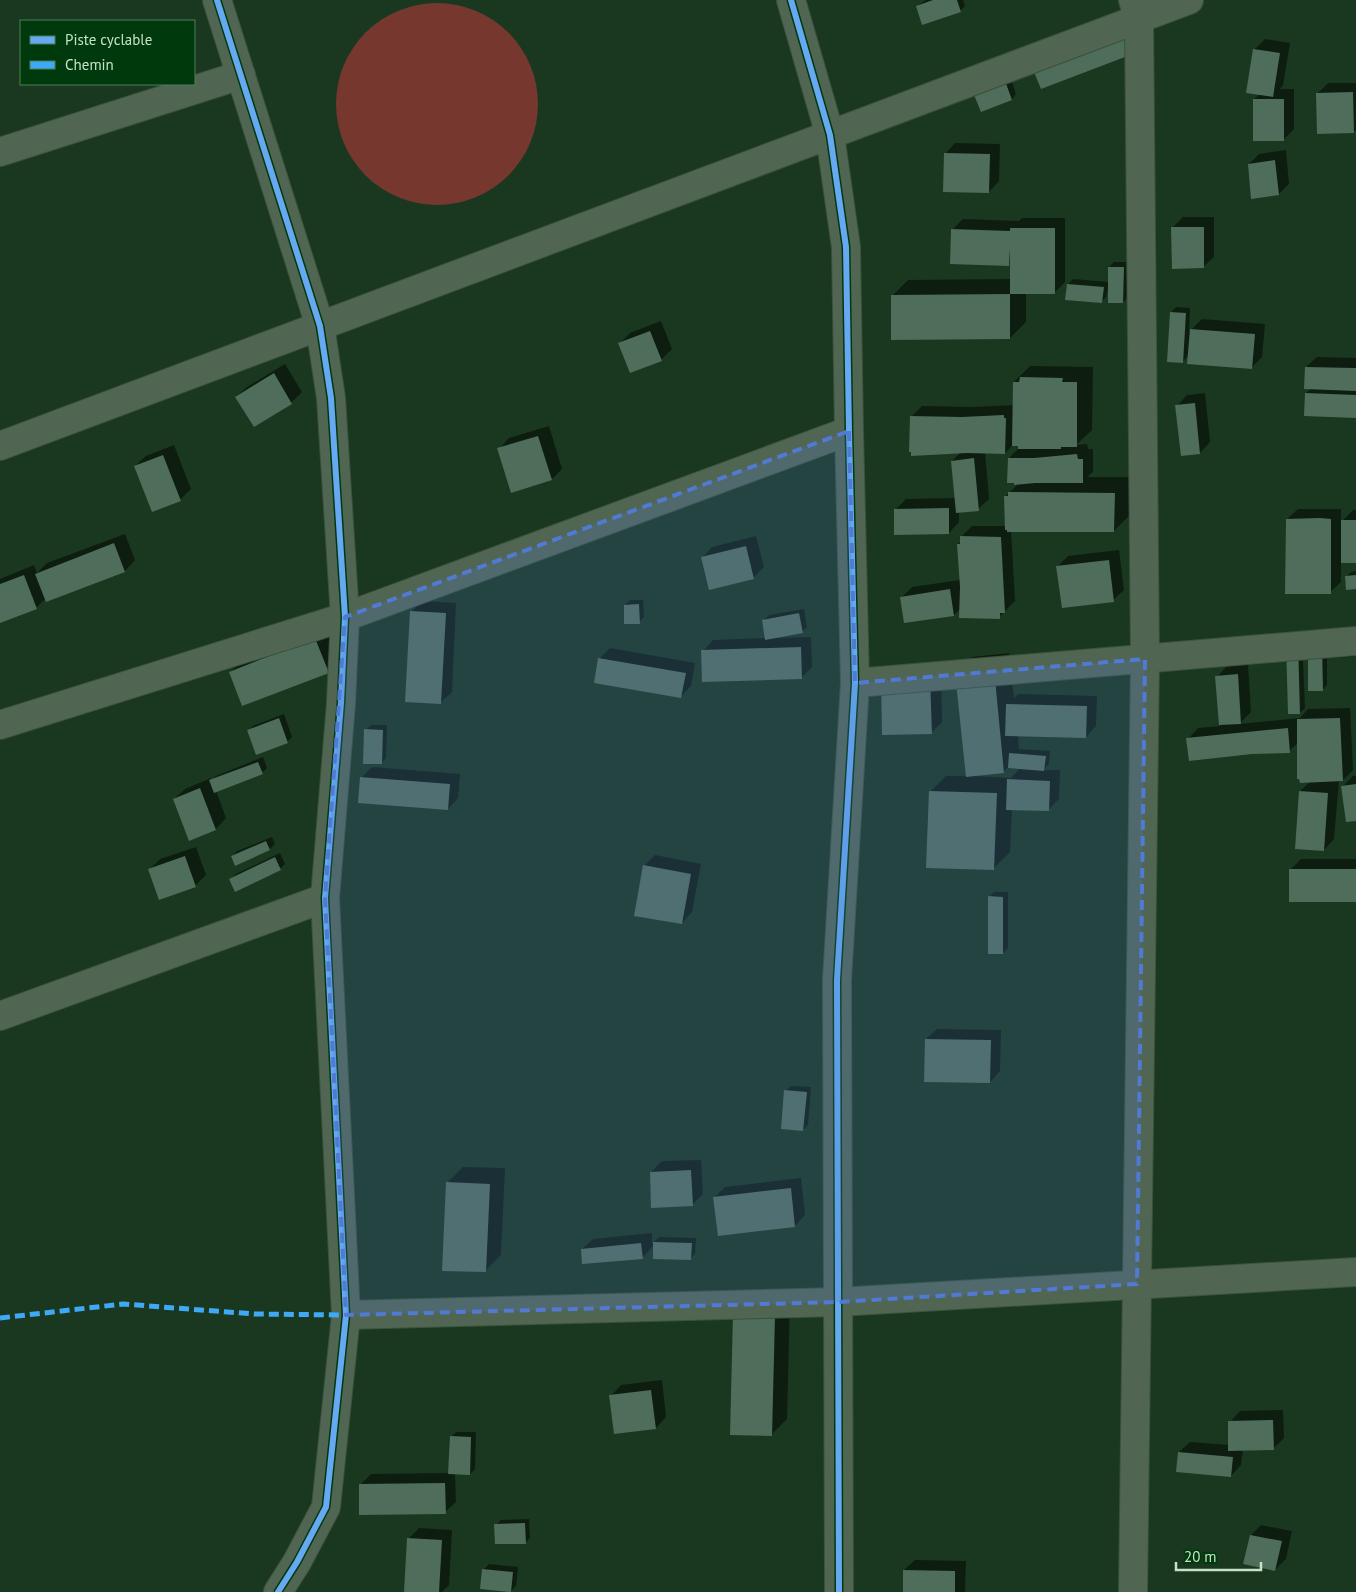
<svg xmlns="http://www.w3.org/2000/svg" width="1356" height="1592" font-family="'PT Sans',sans-serif">
  <style>
    .green { fill: #76372f }
    .shadow { fill: #0007; fill-rule: evenodd }
    .building { fill: #4f6d5b }
    .lines { fill: none; stroke-linecap: round; stroke-linejoin: round }
    .street-casing { stroke: #3a523d; stroke-width: 30 }
    .street { stroke: #506653; stroke-width: 28 }
    .quiet { stroke: #3fa9f5; stroke-width: 5; stroke-dasharray: 10 5; stroke-linecap: butt }
    .cycleway-casing { stroke: #003a0c; stroke-width: 9 }
    .cycleway { stroke: #66a8f1; stroke-width: 6 }
    .marked { fill: #507ad3; fill-opacity: 0.2; stroke: #507ad3; stroke-width: 4; stroke-dasharray: 10 6; stroke-linejoin: round }
  </style>
  <rect width="100%" height="100%" fill="#19381f"/>
  <circle class="green" cx="437" cy="104" r="101"/>
  <g class="shadow">
    <polygon points="926,0 963,0 965,6 960,11 917,6"/>
    <polygon points="1265,39 1290,43 1283,85 1280,89 1294,89 1294,129 1283,140 1254,99 1260,94 1254,50"/>
    <polygon points="1009,74 1016,94 1012,99 981,110"/>
    <polygon points="1328,83 1356,83 1356,130 1354,132 1317,94"/>
    <polygon points="955,143 1000,144 999,181 989,192 945,154"/>
    <polygon points="1286,150 1289,184 1279,194 1249,164 1259,154"/>
    <polygon points="1183,217 1214,217 1214,257 1203,267 1173,227"/>
    <polygon points="1022,218 1065,218 1065,282 1054,293 1026,293 1026,322 1010,338 892,296 908,280 1011,279 1011,262 1008,264 952,230 963,219 1019,221"/>
    <polygon points="1114,262 1128,262 1128,297 1123,302 1107,291 1106,297 1101,302 1068,284 1073,279 1109,282 1109,267"/>
    <polygon points="1176,307 1190,308 1189,332 1202,319 1265,324 1262,357 1251,368 1189,355 1182,362 1171,312"/>
    <polygon points="661,321 672,349 661,360 620,343 630,333"/>
    <polygon points="1317,357 1356,358 1356,416 1306,393 1312,388 1306,367"/>
    <polygon points="285,364 302,392 291,403 255,426 236,397 247,387"/>
    <polygon points="1030,366 1093,367 1092,430 1076,445 1087,444 1088,449 1093,449 1093,472 1087,477 1130,477 1130,515 1114,531 1011,530 1015,601 999,617 961,608 954,615 901,598 912,587 960,580 958,544 962,541 962,536 972,526 1006,526 1005,497 1019,483 1009,458 1019,448 1019,445 1013,445 1005,453 985,452 989,499 978,509 959,511 959,522 949,533 895,510 906,499 956,498 952,461 961,452 912,416 922,406 973,407 1014,405 1014,382"/>
    <polygon points="1205,393 1210,442 1200,453 1177,406 1187,395"/>
    <polygon points="549,426 562,469 552,479 499,449 509,438"/>
    <polygon points="174,445 191,489 180,500 135,466 146,456"/>
    <polygon points="1298,509 1341,509 1341,522 1353,510 1356,510 1356,562 1341,562 1341,582 1330,592 1287,519"/>
    <polygon points="125,534 135,560 125,571 47,601 46,598 36,608 0,622 0,579 34,565 37,573 47,563"/>
    <polygon points="756,536 764,567 753,578 702,558 712,547"/>
    <polygon points="1119,550 1124,590 1113,600 1058,566 1068,556"/>
    <polygon points="1356,571 1356,588 1346,577 1351,572"/>
    <polygon points="630,600 643,600 644,617 639,622 625,605"/>
    <polygon points="422,601 456,603 452,692 441,702 411,612"/>
    <polygon points="804,609 807,627 802,632 777,637 777,638 811,637 812,667 801,678 703,651 713,640 766,638 764,620 769,615"/>
    <polygon points="326,629 339,661 328,671 230,672 241,662"/>
    <polygon points="1302,637 1305,708 1300,713 1287,642"/>
    <polygon points="1309,643 1356,653 1353,657 1327,658 1327,685 1322,690"/>
    <polygon points="610,648 695,663 691,686 681,696 599,659"/>
    <path d="M1009,653L1014,698L1018,694L1097,696L1096,726L1086,737L1018,735L1019,749L1050,751L1049,764L1043,770H1060L1059,799L1048,810L1012,809L1010,852L994,868L930,792L946,776H967L956,673L972,657ZM1008,767L1020,768L1011,778L974,776L973,775L1004,771Z"/>
    <polygon points="1248,664 1251,712 1239,724 1300,718 1308,709 1350,708 1353,770 1343,780 1339,780 1334,839 1324,850 1300,791 1310,782 1298,743 1289,751 1188,739 1198,728 1220,726 1217,677 1227,666"/>
    <polygon points="941,668 942,722 931,733 882,680"/>
    <polygon points="284,714 292,737 287,742 248,731 253,726"/>
    <polygon points="371,725 387,725 386,758 381,763 366,730"/>
    <polygon points="263,757 267,768 262,773 216,791 226,818 216,829 190,839 174,799 185,789 211,778 211,780 216,776"/>
    <polygon points="372,767 460,774 458,798 448,809 362,777"/>
    <polygon points="1353,776 1356,776 1356,820 1342,787"/>
    <polygon points="272,837 275,844 270,849 236,864 232,856 237,851"/>
    <polygon points="196,847 206,875 195,886 150,869 160,859"/>
    <polygon points="280,853 285,864 280,869 231,879 236,874"/>
    <polygon points="655,855 701,864 692,912 682,923 644,866"/>
    <polygon points="1301,859 1356,859 1356,900 1290,870"/>
    <polygon points="994,892 1008,892 1008,948 1003,953 989,897"/>
    <polygon points="937,1029 1001,1030 1000,1071 990,1082 926,1039"/>
    <polygon points="791,1086 811,1087 808,1125 803,1130 786,1091"/>
    <polygon points="701,1160 703,1194 692,1205 651,1172 662,1161"/>
    <polygon points="463,1167 505,1168 501,1255 485,1271 447,1183"/>
    <polygon points="801,1178 805,1215 795,1226 715,1197 725,1187"/>
    <polygon points="652,1233 652,1244 659,1237 696,1238 695,1254 690,1259 654,1245 642,1258 582,1249 593,1239"/>
    <polygon points="790,1300 787,1419 771,1435 734,1314"/>
    <polygon points="662,1380 666,1417 656,1428 615,1433 611,1396 621,1385"/>
    <polygon points="1283,1410 1284,1438 1273,1449 1243,1449 1241,1465 1231,1476 1179,1452 1190,1442 1230,1445 1230,1422 1240,1411"/>
    <polygon points="456,1432 476,1432 475,1469 470,1474 455,1473 456,1502 445,1512 360,1485 371,1474 449,1473 451,1437"/>
    <polygon points="529,1519 530,1538 525,1543 496,1525 501,1520"/>
    <polygon points="1261,1525 1292,1531 1286,1559 1275,1570 1251,1535"/>
    <polygon points="419,1528 452,1530 449,1585 442,1592 405,1592 408,1539"/>
    <polygon points="915,1560 966,1561 965,1592 904,1592 904,1570"/>
    <polygon points="489,1564 518,1567 516,1586 511,1591 484,1569"/>
  </g>
  <g class="building">
    <polygon points="933,0 957,0 961,12 922,25 916,6"/>
    <polygon points="1131,34 1138,52 1041,89 1034,72"/>
    <polygon points="1253,49 1280,53 1273,97 1246,93"/>
    <polygon points="1004,78 1012,100 981,112 972,90"/>
    <polygon points="1353,92 1354,133 1317,134 1316,93"/>
    <rect x="1253" y="99" width="31" height="42"/>
    <polygon points="944,153 990,154 989,193 943,192"/>
    <polygon points="1275,160 1279,195 1251,199 1248,164"/>
    <polygon points="1171,227 1204,227 1204,268 1172,269"/>
    <polygon points="1010,228 1055,228 1055,294 1010,294 1010,249 1009,266 950,264 951,229 1010,231"/>
    <polygon points="1108,267 1124,267 1123,303 1108,303"/>
    <polygon points="1067,284 1104,287 1102,303 1065,300"/>
    <polygon points="1010,294 1010,339 891,340 891,295"/>
    <polygon points="1170,312 1186,313 1183,363 1167,362"/>
    <polygon points="1190,329 1255,334 1252,369 1187,364"/>
    <polygon points="650,331 662,361 630,373 618,343"/>
    <polygon points="1305,367 1356,368 1356,391 1304,389"/>
    <polygon points="274,373 292,404 254,427 235,397"/>
    <polygon points="1020,377 1063,378 1062,382 1077,382 1077,447 1061,447 1061,449 1018,449 1018,446 1012,446 1013,382 1019,382"/>
    <polygon points="1305,393 1356,395 1356,418 1304,416"/>
    <polygon points="1195,403 1200,454 1181,456 1175,405"/>
    <polygon points="1004,415 1004,418 1006,418 1005,454 967,453 911,456 911,452 909,452 910,416 962,417"/>
    <polygon points="538,436 552,480 511,493 497,448"/>
    <polygon points="1077,454 1078,459 1083,459 1083,483 1035,483 1014,485 1014,483 1007,483 1008,458 1034,458"/>
    <polygon points="163,455 181,501 152,512 134,466"/>
    <polygon points="974,458 979,511 956,513 951,461"/>
    <polygon points="1008,492 1115,493 1114,532 1007,532 1007,530 1005,530 1004,496 1008,496"/>
    <polygon points="949,508 949,534 894,535 894,509"/>
    <polygon points="1320,518 1331,519 1331,594 1285,594 1286,519"/>
    <rect x="1341" y="520" width="15" height="43"/>
    <polygon points="960,536 1001,537 1005,613 1000,613 1000,619 959,618 960,587 957,544 960,544"/>
    <polygon points="114,543 125,572 46,602 35,574"/>
    <polygon points="746,546 754,579 709,590 701,557"/>
    <polygon points="1109,560 1114,602 1062,608 1056,566"/>
    <polygon points="24,575 37,609 0,623 0,584"/>
    <polygon points="1356,575 1356,589 1346,590 1345,576"/>
    <polygon points="950,589 954,616 904,623 900,597"/>
    <polygon points="639,604 640,624 624,624 624,605"/>
    <polygon points="410,611 446,613 441,704 405,702"/>
    <polygon points="799,613 803,633 765,640 762,620"/>
    <polygon points="315,638 329,673 242,706 229,672"/>
    <polygon points="1298,641 1300,714 1288,714 1286,642"/>
    <polygon points="1308,643 1322,643 1323,691 1308,691"/>
    <polygon points="801,647 802,679 702,682 701,650"/>
    <polygon points="598,658 686,673 681,698 594,683"/>
    <polygon points="994,668 1004,773 966,777 955,673"/>
    <polygon points="1238,674 1241,724 1219,725 1215,676"/>
    <polygon points="930,678 932,734 882,735 881,679"/>
    <polygon points="1006,704 1087,706 1086,738 1005,736"/>
    <polygon points="279,718 288,743 256,755 247,730"/>
    <polygon points="1340,718 1343,781 1300,783 1299,779 1297,779 1297,719"/>
    <polygon points="1288,728 1290,753 1252,754 1189,761 1186,738"/>
    <polygon points="364,729 383,730 382,764 363,764"/>
    <polygon points="1009,753 1046,756 1044,771 1008,768"/>
    <polygon points="258,762 263,774 214,793 209,780"/>
    <polygon points="360,777 450,784 448,810 358,803"/>
    <polygon points="1007,779 1050,781 1049,811 1006,810"/>
    <polygon points="1356,784 1356,821 1346,822 1341,786"/>
    <polygon points="200,788 216,830 189,841 173,799"/>
    <polygon points="929,791 997,793 994,870 926,868"/>
    <polygon points="1299,791 1328,793 1324,851 1295,849"/>
    <polygon points="266,841 270,850 235,866 231,856"/>
    <polygon points="185,856 196,887 159,900 148,869"/>
    <polygon points="275,857 281,870 235,892 229,879"/>
    <polygon points="643,865 691,874 682,924 634,916"/>
    <rect x="1289" y="869" width="67" height="33"/>
    <polygon points="988,896 1003,897 1003,954 988,954"/>
    <polygon points="925,1039 991,1040 990,1083 924,1082"/>
    <polygon points="784,1090 807,1092 803,1131 781,1129"/>
    <polygon points="691,1170 693,1206 651,1208 650,1172"/>
    <polygon points="446,1182 490,1184 486,1272 442,1271"/>
    <polygon points="791,1188 795,1227 718,1236 713,1197"/>
    <polygon points="653,1242 692,1243 691,1260 653,1259"/>
    <polygon points="641,1243 643,1259 582,1264 581,1249"/>
    <polygon points="733,1314 775,1315 772,1436 730,1435"/>
    <polygon points="651,1390 656,1429 614,1434 609,1395"/>
    <polygon points="1273,1420 1274,1450 1228,1451 1228,1421"/>
    <polygon points="450,1436 471,1437 470,1475 448,1474"/>
    <polygon points="1178,1452 1233,1457 1231,1477 1176,1472"/>
    <polygon points="445,1483 446,1514 359,1515 359,1484"/>
    <polygon points="525,1523 526,1544 495,1544 494,1524"/>
    <polygon points="1250,1535 1282,1541 1275,1571 1243,1564"/>
    <polygon points="407,1538 442,1540 439,1592 404,1592"/>
    <polygon points="482,1569 513,1572 511,1592 480,1589"/>
    <polygon points="903,1570 955,1571 955,1592 903,1592"/>
  </g>
  <g class="lines">
    <defs>
      <g id="street">
        <polyline points="217,0 320,326 331,398 345,617 341,703 325,898 346,1315 326,1507 297,1562 278,1592"/>
        <polyline points="791,0 830,135 846,247 849,431 855,683 837,980 839,1592"/>
        <polyline points="1133,0 1139,19 1145,659 1133,1592"/>
        <polyline points="0,152 241,75"/>
        <polyline points="0,446 1189,0"/>
        <polyline points="855,683 1356,641"/>
        <polyline points="0,725 345,617 849,431"/>
        <polyline points="0,1016 325,898"/>
        <polyline points="346,1315 838,1302 1356,1272"/>
      </g>
    </defs>
    <use href="#street" class="street-casing"/>
    <use href="#street" class="street"/>
    <polyline class="quiet" points="0,1318 123,1304 254,1314 346,1315"/>
    <defs>
      <g id="cycleway">
        <polyline points="217,0 320,326 331,398 345,617 341,703 325,898 346,1315 326,1507 297,1562 278,1592"/>
        <polyline points="791,0 830,135 846,247 849,431 855,683 837,980 839,1592"/>
      </g>
    </defs>
    <use href="#cycleway" class="cycleway-casing"/>
    <use href="#cycleway" class="cycleway"/>
  </g>
  <path class="marked" d="M849,431L855,683L1145,659L1137,1284L838,1302L346,1315L325,898L345,617Z"/>
  <rect x="20" y="20" width="175" height="65" fill="#003a0c" stroke="#4f7d57"/>
  <rect x="30" y="36" width="25" height="8" fill="#66a8f1" stroke="#4f7d57"/>
  <text x="65" y="45" font-size="15" fill="#c6e2c7">Piste cyclable</text>
  <rect x="30" y="61" width="25" height="8" fill="#3fa9f5" stroke="#4f7d57"/>
  <text x="65" y="70" font-size="15" fill="#c6e2c7">Chemin</text>
  <path d="M1176 1562v8h85v-8" fill="none" stroke="#c6e2c7" stroke-width="2.5"/>
  <text x="1184" y="1562" font-size="15" fill="#c6e2c7" stroke="#003a0c" stroke-width="4" paint-order="stroke">20 m</text>
</svg>
